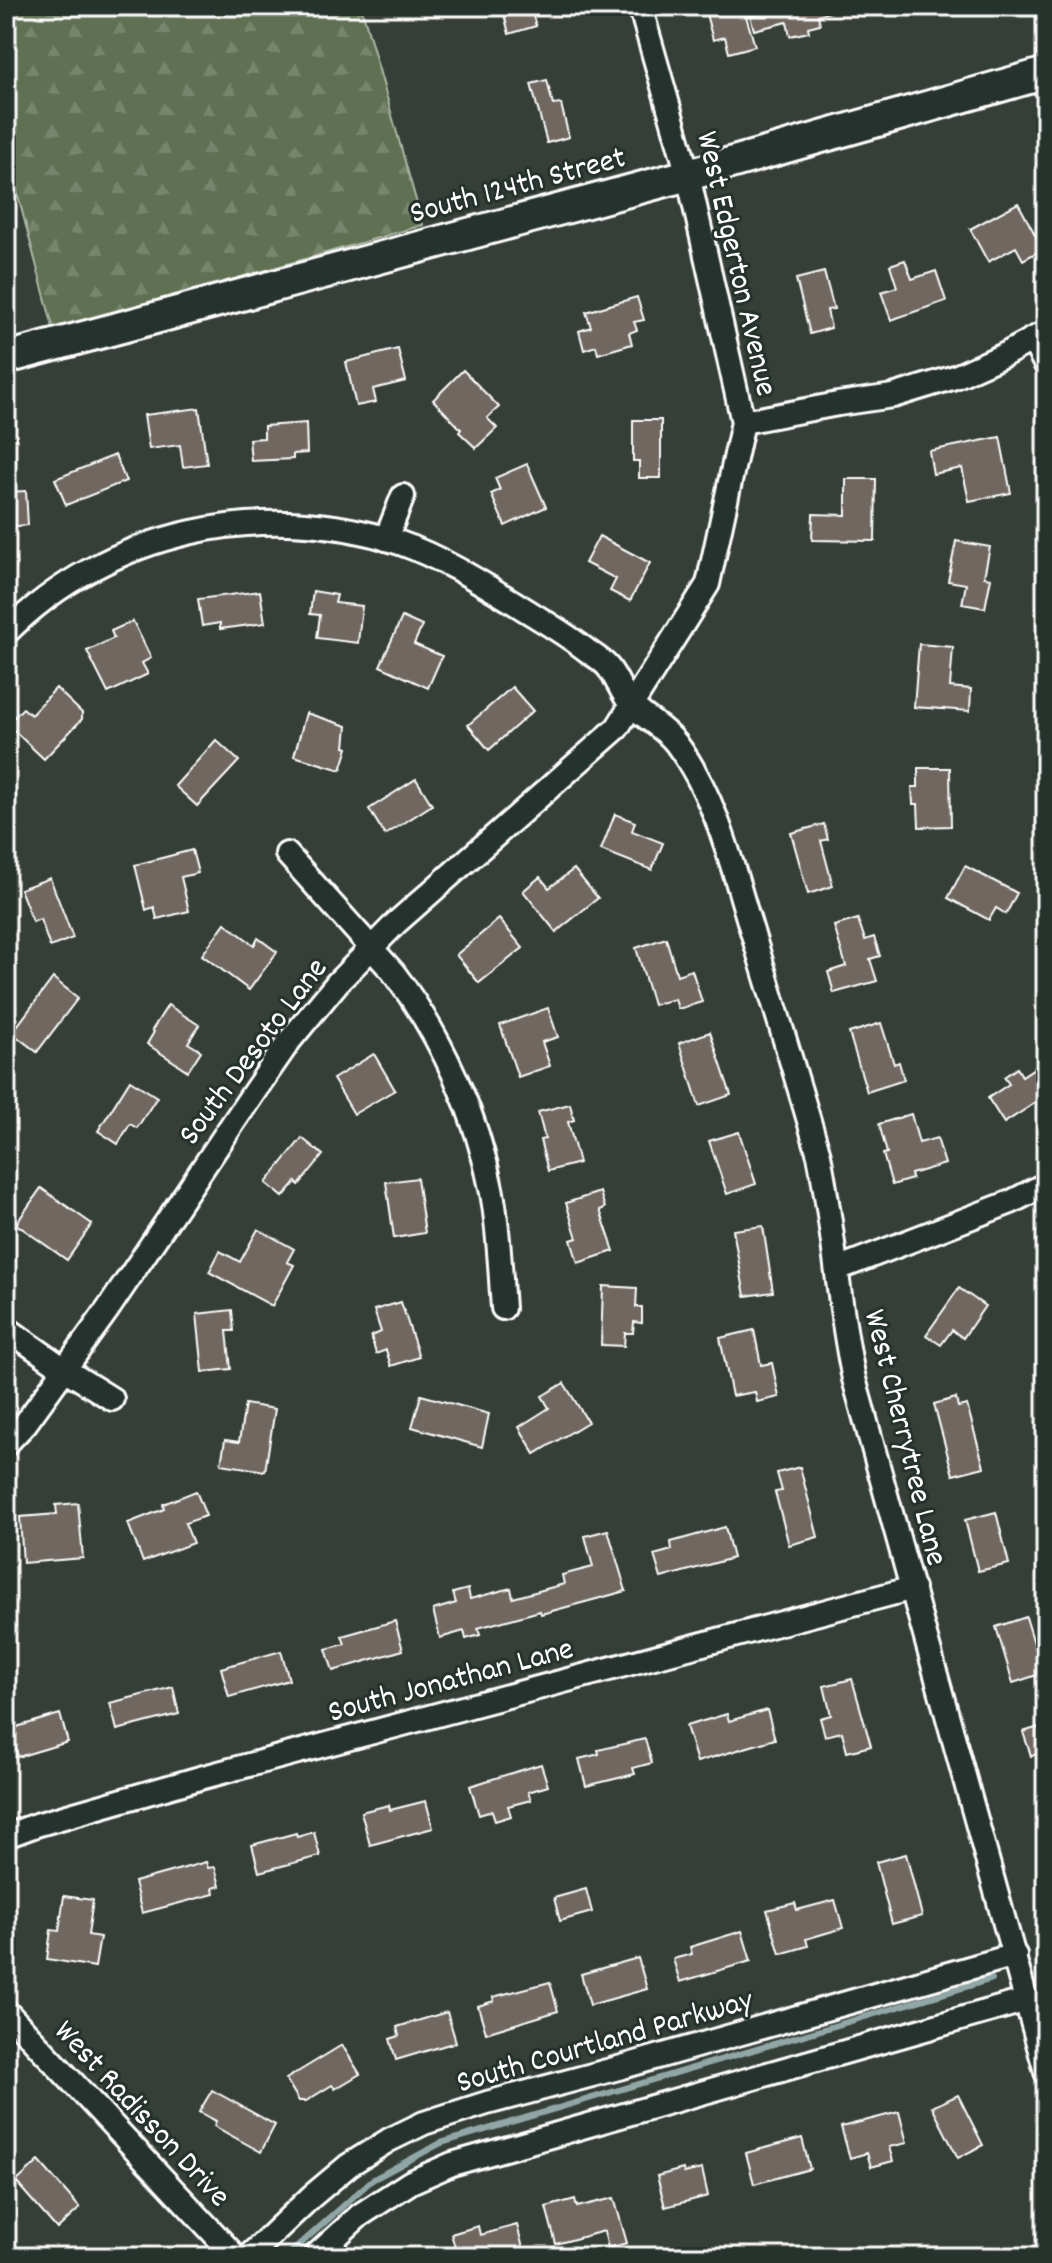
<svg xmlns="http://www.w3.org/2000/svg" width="1052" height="2263" font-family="Dekko,sans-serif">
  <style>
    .forest { fill: url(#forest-firs); stroke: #afb8a8; stroke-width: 2 }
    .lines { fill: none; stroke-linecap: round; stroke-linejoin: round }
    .stream { stroke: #91a7a7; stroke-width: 6 }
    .building { fill: #706860; stroke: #fff; stroke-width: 2 }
    .street-casing { stroke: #fff; stroke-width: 28 }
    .secondary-casing { stroke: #fff; stroke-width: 36 }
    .street { stroke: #26332d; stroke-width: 22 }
    .secondary { stroke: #26332d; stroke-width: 30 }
    .labels { text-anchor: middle; stroke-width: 6; stroke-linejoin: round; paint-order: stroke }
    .street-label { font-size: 32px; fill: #fff; stroke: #26332d }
  </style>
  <defs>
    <pattern id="forest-firs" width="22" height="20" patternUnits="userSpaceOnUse" patternTransform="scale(2)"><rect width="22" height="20" fill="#5f7052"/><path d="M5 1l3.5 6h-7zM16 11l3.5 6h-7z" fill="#77856c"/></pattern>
  </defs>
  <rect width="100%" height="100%" fill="#353e37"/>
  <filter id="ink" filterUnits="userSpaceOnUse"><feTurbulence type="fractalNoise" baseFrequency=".0125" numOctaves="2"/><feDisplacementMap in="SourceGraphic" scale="16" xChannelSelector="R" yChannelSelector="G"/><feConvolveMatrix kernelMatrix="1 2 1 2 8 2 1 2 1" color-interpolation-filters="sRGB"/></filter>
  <g filter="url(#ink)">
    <polygon class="forest" points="6,6 361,6 423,225 54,331 6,151"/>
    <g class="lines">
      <polyline class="stream" points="286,2257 372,2180 441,2143 992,1979"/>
    </g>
    <g class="building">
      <polygon points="502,6 530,6 536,26 509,34"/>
      <polygon points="717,6 743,6 755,46 729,53 725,37 713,40 706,14 718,11"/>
      <polygon points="782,6 829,6 830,12 818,15 820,24 808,27 809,32 790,36 787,22 754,30 750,16 782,8"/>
      <polygon points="547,80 553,105 561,104 569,137 547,143 531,84"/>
      <polygon points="1018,203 1043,249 1023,260 1016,247 988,262 970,229"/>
      <polygon points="905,260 912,279 936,271 946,301 891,320 881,292 897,287 890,265"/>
      <polygon points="824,272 834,309 827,310 831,328 810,334 796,279"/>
      <polygon points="637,297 644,320 634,322 637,330 629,333 632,344 598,354 596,346 584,350 579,331 591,327 586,312"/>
      <polygon points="398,349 406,381 373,389 376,402 356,406 346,362"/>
      <polygon points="463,370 499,407 487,418 497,428 476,448 459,432 461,429 433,400"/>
      <polygon points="199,408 207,464 183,467 180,445 149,449 144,415"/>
      <polygon points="633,420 661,420 661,478 639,478 639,461 633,461"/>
      <polygon points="306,423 307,453 293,454 293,459 251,461 249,439 264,438 264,426"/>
      <polygon points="1000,437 1011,493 969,501 962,468 933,474 929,451"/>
      <polygon points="115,455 126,481 66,505 55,479"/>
      <polygon points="527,464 546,507 505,526 491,494 500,490 495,478"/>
      <polygon points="846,479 876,479 875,541 812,540 813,514 846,515"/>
      <polygon points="26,491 28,525 6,527 6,492"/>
      <polygon points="599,536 650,563 630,601 610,591 616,579 585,563"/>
      <polygon points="956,541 990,547 984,577 991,578 985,608 962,604 966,584 948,581"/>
      <polygon points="260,591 265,623 220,629 220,623 202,626 198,599"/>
      <polygon points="313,591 337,595 335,603 362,606 358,643 317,638 320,615 310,614"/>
      <polygon points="402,617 422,626 414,644 442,656 428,688 380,666"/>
      <polygon points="133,621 151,658 142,663 148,674 108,693 87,651 114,638 111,631"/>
      <polygon points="919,644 953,647 950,687 971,689 970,711 914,707"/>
      <polygon points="512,687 533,711 489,750 468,725"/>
      <polygon points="56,688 82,713 82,719 44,759 7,724 23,708 31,715"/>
      <polygon points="306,713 347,726 345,747 348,748 341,770 294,756"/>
      <polygon points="216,740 239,761 197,806 175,786"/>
      <polygon points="918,768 950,768 951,826 919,827 918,804 913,804 912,787 918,787"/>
      <polygon points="416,779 432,805 385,835 369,809"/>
      <polygon points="615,814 635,822 632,831 663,843 652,870 601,850"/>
      <polygon points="824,824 828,839 821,841 833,886 808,894 791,833"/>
      <polygon points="192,850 198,873 181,877 189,911 157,919 154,907 146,910 135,865"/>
      <polygon points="965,866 1017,893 1006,914 996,908 989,920 948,898"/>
      <polygon points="574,869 598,898 556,932 523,891 540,877 549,888"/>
      <polygon points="50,878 73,938 50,947 40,919 33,922 20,889"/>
      <polygon points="499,919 523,948 479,983 456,955"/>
      <polygon points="858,919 865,940 874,937 880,956 870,959 877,981 834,993 828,972 846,966 834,926"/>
      <polygon points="225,923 254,945 258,938 277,952 249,990 202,955"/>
      <polygon points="666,938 677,975 692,970 702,1002 678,1009 675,999 653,1005 636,948"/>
      <polygon points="53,978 78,998 37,1052 12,1033"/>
      <polygon points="168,1005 199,1025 188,1043 201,1051 188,1071 147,1044 154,1032 152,1030"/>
      <polygon points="548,1008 558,1037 542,1042 550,1066 518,1077 500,1025"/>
      <polygon points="881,1023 894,1064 899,1062 904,1080 867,1092 849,1033"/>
      <polygon points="710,1032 731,1095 699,1106 679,1043"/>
      <polygon points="374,1054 395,1090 354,1114 333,1079"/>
      <polygon points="1039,1065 1046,1076 1046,1096 1004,1123 988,1098 1009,1084 1004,1077 1017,1068 1022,1076"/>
      <polygon points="130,1080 157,1097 137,1128 130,1124 118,1144 98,1131"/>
      <polygon points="570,1104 574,1120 568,1122 579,1163 548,1171 540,1140 545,1139 538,1112"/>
      <polygon points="911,1114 919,1143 937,1138 945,1164 911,1174 912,1179 892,1185 883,1154 887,1153 879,1124"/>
      <polygon points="739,1132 756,1184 727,1194 709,1141"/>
      <polygon points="302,1138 323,1155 299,1185 296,1182 283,1197 266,1183"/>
      <polygon points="417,1178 425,1233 394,1238 386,1182"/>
      <polygon points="41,1188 92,1224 67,1260 16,1224"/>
      <polygon points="600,1192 605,1208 600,1210 614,1251 578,1263 571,1240 577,1238 566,1203"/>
      <polygon points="763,1226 773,1292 745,1296 733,1230"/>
      <polygon points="258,1229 294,1249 287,1262 294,1265 272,1306 209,1272 220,1251 240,1262"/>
      <polygon points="603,1286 637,1288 636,1307 642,1307 642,1323 634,1322 633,1333 625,1333 624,1346 601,1345"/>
      <polygon points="959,1288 985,1306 963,1338 952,1330 941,1345 926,1335"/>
      <polygon points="401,1302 419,1357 391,1366 386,1350 376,1354 371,1336 381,1332 374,1310"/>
      <polygon points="232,1310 234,1331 227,1331 231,1369 203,1372 197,1314"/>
      <polygon points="754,1330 761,1365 772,1363 779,1397 757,1402 755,1392 732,1396 720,1338"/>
      <polygon points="564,1383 588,1422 535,1454 519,1427 549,1408 542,1396"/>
      <polygon points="421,1395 489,1414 482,1447 412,1427"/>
      <polygon points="956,1398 958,1407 967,1405 984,1467 953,1475 934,1404"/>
      <polygon points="245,1404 275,1409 265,1471 221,1464 225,1440 239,1442"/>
      <polygon points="800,1467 818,1537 789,1545 775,1492 782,1491 777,1473"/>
      <polygon points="196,1491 206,1516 185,1523 193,1543 143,1562 128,1523 164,1509 163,1504"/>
      <polygon points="78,1503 83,1558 23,1563 20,1517 57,1514 56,1505"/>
      <polygon points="996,1512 1009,1564 978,1571 965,1520"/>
      <polygon points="725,1527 733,1558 661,1578 654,1555 672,1550 671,1542"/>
      <polygon points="608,1530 626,1591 541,1614 540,1611 478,1628 480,1635 466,1639 464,1631 440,1638 433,1610 456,1603 453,1593 468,1589 470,1599 511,1588 513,1598 564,1584 562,1575 593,1567 585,1536"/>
      <polygon points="1026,1617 1043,1673 1013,1683 996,1627"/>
      <polygon points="395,1621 403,1650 333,1671 326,1649 345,1644 342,1636"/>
      <polygon points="281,1651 289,1680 229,1697 221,1668"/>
      <polygon points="852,1679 871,1746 847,1752 842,1732 825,1736 820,1718 831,1715 824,1686"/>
      <polygon points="173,1687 179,1714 117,1730 110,1703"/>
      <polygon points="767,1710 775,1739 697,1762 686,1726 727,1714 729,1721"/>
      <polygon points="60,1714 68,1742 18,1757 10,1729"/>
      <polygon points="1039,1727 1046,1751 1031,1756 1023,1732"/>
      <polygon points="645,1739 652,1763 633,1768 635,1774 586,1786 579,1759 599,1754 598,1750"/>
      <polygon points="541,1764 548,1786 528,1792 531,1800 508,1806 511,1816 495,1821 492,1811 479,1815 470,1786"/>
      <polygon points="426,1801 433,1828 370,1845 361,1812 389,1805 390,1810"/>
      <polygon points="314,1832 320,1856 259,1872 252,1845 296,1833 297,1837"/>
      <polygon points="906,1854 922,1916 892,1924 876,1862"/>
      <polygon points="206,1862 208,1868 215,1867 220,1886 213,1888 214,1894 142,1913 134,1882"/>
      <polygon points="586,1889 592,1912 560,1921 554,1898"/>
      <polygon points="64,1896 93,1900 88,1935 100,1937 95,1967 47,1959 51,1930 59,1931"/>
      <polygon points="835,1900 843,1928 806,1939 808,1946 780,1954 767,1910 795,1903 797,1910"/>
      <polygon points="742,1931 751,1961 680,1982 673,1959 692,1954 690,1947"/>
      <polygon points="638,1958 647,1989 590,2005 581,1974"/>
      <polygon points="550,1982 558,2011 486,2033 478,2006 494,2001 493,1997"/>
      <polygon points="447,2012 456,2042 396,2060 390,2039 399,2036 397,2027"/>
      <polygon points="342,2045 360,2074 335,2089 332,2085 306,2101 299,2101 286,2079"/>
      <polygon points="212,2090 275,2125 261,2152 214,2126 216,2121 199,2112"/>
      <polygon points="958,2095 983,2145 958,2158 932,2107"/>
      <polygon points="899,2112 907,2143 889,2147 893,2161 871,2167 867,2153 850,2158 841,2127"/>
      <polygon points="802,2138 810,2169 754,2184 746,2153"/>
      <polygon points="39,2161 80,2208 57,2229 16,2182"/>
      <polygon points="683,2169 684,2173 702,2169 708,2196 665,2207 657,2176"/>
      <polygon points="614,2198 627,2243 608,2248 604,2231 556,2244 546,2207 575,2199 577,2207"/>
      <polygon points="517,2225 524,2252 507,2257 458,2257 451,2234 478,2226 480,2235"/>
    </g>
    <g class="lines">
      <defs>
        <g id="street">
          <polyline points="1032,339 1046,365"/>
          <polyline points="743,422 838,404 893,396 955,377 1004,355 1046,332"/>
          <polyline points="386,539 403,496"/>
          <path d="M6,633C107,531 264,497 400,543C440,557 477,580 513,602C538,618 565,633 589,652C595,656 603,661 608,667C617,678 621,692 630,703C643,718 664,727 676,743C716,796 732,866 751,928C774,1004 797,1079 819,1155C834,1229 838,1305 854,1379L1046,2072"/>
          <path d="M287,854L393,972C441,1035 477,1114 492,1193C499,1230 500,1270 503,1308"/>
          <polyline points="837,1269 1011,1202 1046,1184"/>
          <polyline points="6,1328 64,1369 112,1399"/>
          <polyline points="6,1444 25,1424 108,1309 256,1089 290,1040 338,982 396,923 617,728 708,584 743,422 688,175 640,6"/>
          <polyline points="6,1836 36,1825 200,1778 913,1588"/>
          <polyline points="6,2011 236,2257"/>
          <polyline points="248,2257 312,2196 349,2165 389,2140 424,2123 487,2103 622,2067 1015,1955"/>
          <polyline points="314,2257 360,2215 411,2182 452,2164 1027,2000"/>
        </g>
        <polyline id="secondary" points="6,358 688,175 1046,73"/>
      </defs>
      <use href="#street" class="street-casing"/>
      <use href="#secondary" class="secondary-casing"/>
      <use href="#street" class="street"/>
      <use href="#secondary" class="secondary"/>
    </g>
  </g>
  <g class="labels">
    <g class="street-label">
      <text transform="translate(517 183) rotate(-15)" y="11">South 124th Street</text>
      <text transform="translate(739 263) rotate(77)" y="11">West Edgerton Avenue</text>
      <text transform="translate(251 1050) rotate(-53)" y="11">South Desoto Lane</text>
      <text transform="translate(908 1437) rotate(76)" y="11">West Cherrytree Lane</text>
      <text transform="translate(450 1678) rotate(-15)" y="11">South Jonathan Lane</text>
      <text transform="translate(604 2039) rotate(-16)" y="11">South Courtland Parkway</text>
      <text transform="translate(144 2112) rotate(47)" y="11">West Radisson Drive</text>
    </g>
  </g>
  <rect width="1052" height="2263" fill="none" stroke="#26332d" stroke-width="32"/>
  <rect x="16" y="16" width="1020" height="2231" fill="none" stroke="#fff" stroke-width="3" filter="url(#ink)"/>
</svg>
